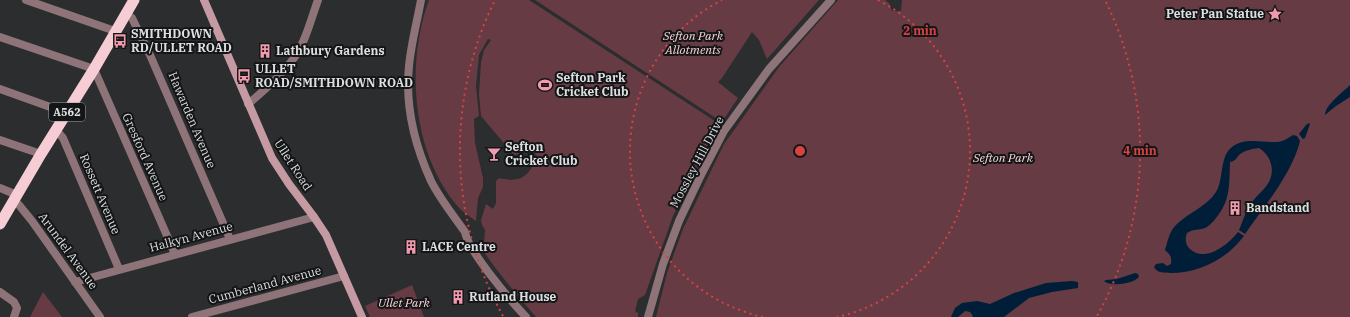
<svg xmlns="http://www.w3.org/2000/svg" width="1350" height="317" font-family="'IBM Plex Serif',serif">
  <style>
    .green { fill: #663b44 }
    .water { fill: #001e37 }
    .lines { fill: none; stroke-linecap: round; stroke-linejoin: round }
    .minor { stroke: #8e7378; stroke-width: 8 }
    .secondary { stroke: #c59aa2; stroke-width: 8 }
    .trunk { stroke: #f6cdd4; stroke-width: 11 }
    .ring { fill: none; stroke: #d74343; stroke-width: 2; stroke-dasharray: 2 4 }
    .labels { text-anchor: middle; stroke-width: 4; stroke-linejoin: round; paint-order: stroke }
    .shield { fill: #141516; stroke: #a0a2a3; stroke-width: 1 }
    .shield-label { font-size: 11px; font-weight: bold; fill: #dcdedf }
    .poi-label { font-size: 12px; font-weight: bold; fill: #dcdedf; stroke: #141516; text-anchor: start }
    .park-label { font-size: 12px; font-style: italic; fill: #fad5db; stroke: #141516 }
    .street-label { font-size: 12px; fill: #dcdedf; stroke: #141516 }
    .centre { fill: #d74343; stroke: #141516; stroke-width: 2 }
    .ring-label { font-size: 12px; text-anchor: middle; font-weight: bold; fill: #d74343; stroke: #141516; stroke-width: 4; stroke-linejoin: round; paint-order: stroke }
  </style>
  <rect width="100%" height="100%" fill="#2b2d2f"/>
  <g class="green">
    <path d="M429,0H529L721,125L707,146L673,216L645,295L638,299L635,311L638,313V317H536C516,294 497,272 480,246L482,243H484L485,230L482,225L481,220L486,204L493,209L496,203V181L499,178C521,183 529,177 537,156L533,151L514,155L481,116L479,94L481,62L484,50L491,40L488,39L479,55L476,86L479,116L474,119L475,143L483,178V187L478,198L476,221C471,217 465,214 461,210C412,157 405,65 429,0Z"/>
    <polygon points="535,0 819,0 767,59 759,40 752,32 722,78 718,82 738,98 722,122"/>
    <polygon points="838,0 885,0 889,3 892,11 901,11 902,0 1350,0 1350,317 656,317 667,273 683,229 724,144 779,67"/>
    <polygon points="412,285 424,317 370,317 365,306"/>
    <polygon points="43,292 62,317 30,317"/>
  </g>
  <g class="water">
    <path d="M1350,85V97L1336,106L1325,115C1325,105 1343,92 1350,85Z"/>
    <polygon points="1309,123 1310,124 1305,138 1303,139 1299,134 1306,125"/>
    <path d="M1293,135L1297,136L1300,141C1293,172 1263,208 1245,234L1239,230C1243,221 1245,212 1251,204C1255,197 1262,192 1267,185C1276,173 1272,156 1259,148C1252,149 1246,150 1240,154C1236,158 1236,161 1230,162C1229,184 1231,200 1216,218C1213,222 1209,226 1205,228C1198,231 1195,228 1187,233C1185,239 1185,243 1189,248C1204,264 1228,245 1238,232L1244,236C1227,259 1199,273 1171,273C1164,272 1158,274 1154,267L1156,264L1163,263L1167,266L1171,264C1172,256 1170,255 1165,250C1167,243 1169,235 1172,230C1182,215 1205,209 1216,192C1224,180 1219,157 1232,147C1245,137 1262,143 1277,142C1283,142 1288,138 1293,135Z"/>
    <path d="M1135,273L1138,274L1139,277C1133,284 1111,287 1104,281L1106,280L1117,279Z"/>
    <polygon points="1072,281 1078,282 1078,288 1052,292 1029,298 1004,317 972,317 973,316 970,312 965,311 958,317 951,317 955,308 962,303 977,301 990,304 1014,293 1046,283"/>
  </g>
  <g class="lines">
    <g class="minor">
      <polyline points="26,0 115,31"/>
      <path d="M421,0C417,22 411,44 409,66C405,105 415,146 431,181C440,199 453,215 465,232C468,251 511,301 526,317"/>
      <polyline points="126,13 132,18 150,55 230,239"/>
      <polyline points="0,37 94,69 175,254"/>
      <polyline points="0,89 67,113"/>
      <path d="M248,104C265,90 281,76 294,58C306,41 311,19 318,0"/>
      <polyline points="56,130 63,138 119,269"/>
      <polyline points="0,140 41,154"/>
      <polyline points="0,188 17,195"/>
      <polyline points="14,200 19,205 32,221 100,317"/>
      <polyline points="75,282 314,217"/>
      <polyline points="0,292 14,302 17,308 14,317"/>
      <polyline points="192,317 344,276"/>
      <polyline points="648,317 663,264 679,221 700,177 724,131 769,69 831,0"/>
    </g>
    <polyline class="secondary" points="204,0 272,158 289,184 314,217 326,235 362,317"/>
    <polyline class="trunk" points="0,224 41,154 94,69 134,0"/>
  </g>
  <g class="ring">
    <path d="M763 317A170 170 0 0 1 722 0M878 0A170 170 0 0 1 837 317"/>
    <path d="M503 316A340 340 0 0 1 494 2M1106 2A340 340 0 0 1 1097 316"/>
  </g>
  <defs>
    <symbol id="sight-bare" viewBox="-9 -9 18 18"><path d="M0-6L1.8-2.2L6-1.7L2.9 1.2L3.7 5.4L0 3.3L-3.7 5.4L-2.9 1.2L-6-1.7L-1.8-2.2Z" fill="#f29aad" stroke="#141516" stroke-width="2.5" paint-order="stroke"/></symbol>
    <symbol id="bus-bare" viewBox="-9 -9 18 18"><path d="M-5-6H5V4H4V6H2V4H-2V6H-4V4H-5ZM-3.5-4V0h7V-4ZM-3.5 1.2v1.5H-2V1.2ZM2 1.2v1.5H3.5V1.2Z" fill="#f29aad" stroke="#141516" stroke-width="2.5" paint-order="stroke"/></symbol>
    <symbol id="building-bare" viewBox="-9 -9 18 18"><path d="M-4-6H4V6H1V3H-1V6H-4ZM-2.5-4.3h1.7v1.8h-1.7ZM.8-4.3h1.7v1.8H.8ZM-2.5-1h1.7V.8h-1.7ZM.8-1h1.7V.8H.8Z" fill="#f29aad" stroke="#141516" stroke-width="2.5" paint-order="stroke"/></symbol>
    <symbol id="stadium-bare" viewBox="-9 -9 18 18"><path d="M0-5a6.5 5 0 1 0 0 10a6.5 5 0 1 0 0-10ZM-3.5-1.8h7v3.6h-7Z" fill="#f29aad" stroke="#141516" stroke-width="2.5" paint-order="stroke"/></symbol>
    <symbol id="bar-bare" viewBox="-9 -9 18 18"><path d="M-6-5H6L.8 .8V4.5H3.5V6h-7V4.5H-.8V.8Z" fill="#f29aad" stroke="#141516" stroke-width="2.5" paint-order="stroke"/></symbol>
  </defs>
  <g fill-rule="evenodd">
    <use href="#sight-bare" x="1265" y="4" width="20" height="20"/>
    <use href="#bus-bare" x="110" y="31" width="20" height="20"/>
    <use href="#building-bare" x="255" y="41" width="20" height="20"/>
    <use href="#bus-bare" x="234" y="66" width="20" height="20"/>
    <use href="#stadium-bare" x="535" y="75" width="20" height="20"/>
    <use href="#bar-bare" x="484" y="144" width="20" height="20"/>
    <use href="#building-bare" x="1225" y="198" width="20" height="20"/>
    <use href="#building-bare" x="401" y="237" width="20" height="20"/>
    <use href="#building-bare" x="448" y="287" width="20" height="20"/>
  </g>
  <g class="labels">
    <rect class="shield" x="49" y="103" width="36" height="18" rx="3"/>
    <g class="shield-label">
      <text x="67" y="116">A562</text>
    </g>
    <g class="poi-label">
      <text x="1264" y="18" text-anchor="end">Peter Pan Statue</text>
      <text x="131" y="38">SMITHDOWN<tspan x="131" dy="14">RD/ULLET ROAD</tspan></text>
      <text x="276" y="55">Lathbury Gardens</text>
      <text x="255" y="73">ULLET<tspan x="255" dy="14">ROAD/SMITHDOWN ROAD</tspan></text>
      <text x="556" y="82">Sefton Park<tspan x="556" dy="14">Cricket Club</tspan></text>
      <text x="505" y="151">Sefton<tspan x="505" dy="14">Cricket Club</tspan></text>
      <text x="1246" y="212">Bandstand</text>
      <text x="422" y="251">LACE Centre</text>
      <text x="469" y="301">Rutland House</text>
    </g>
    <g class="park-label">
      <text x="693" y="40">Sefton Park<tspan x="693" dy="14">Allotments</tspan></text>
      <text x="1003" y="162">Sefton Park</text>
      <text x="404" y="307">Ullet Park</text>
    </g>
    <g class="street-label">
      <text transform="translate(192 120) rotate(67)" y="4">Hawarden Avenue</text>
      <text transform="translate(145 157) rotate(66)" y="4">Gresford Avenue</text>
      <text transform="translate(697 162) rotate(-62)" y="4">Mossley Hill Drive</text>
      <text transform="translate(293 165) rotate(57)" y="4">Ullet Road</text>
      <text transform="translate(100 194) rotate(67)" y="4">Rossett Avenue</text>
      <text transform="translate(191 237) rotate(-15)" y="4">Halkyn Avenue</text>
      <text transform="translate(68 251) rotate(54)" y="4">Arundel Avenue</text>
      <text transform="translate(265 285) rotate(-15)" y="4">Cumberland Avenue</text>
    </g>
  </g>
  <circle cx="800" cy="151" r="6" class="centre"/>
  <g class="ring-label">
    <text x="920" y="35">2 min</text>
    <text x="1140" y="155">4 min</text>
  </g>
</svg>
